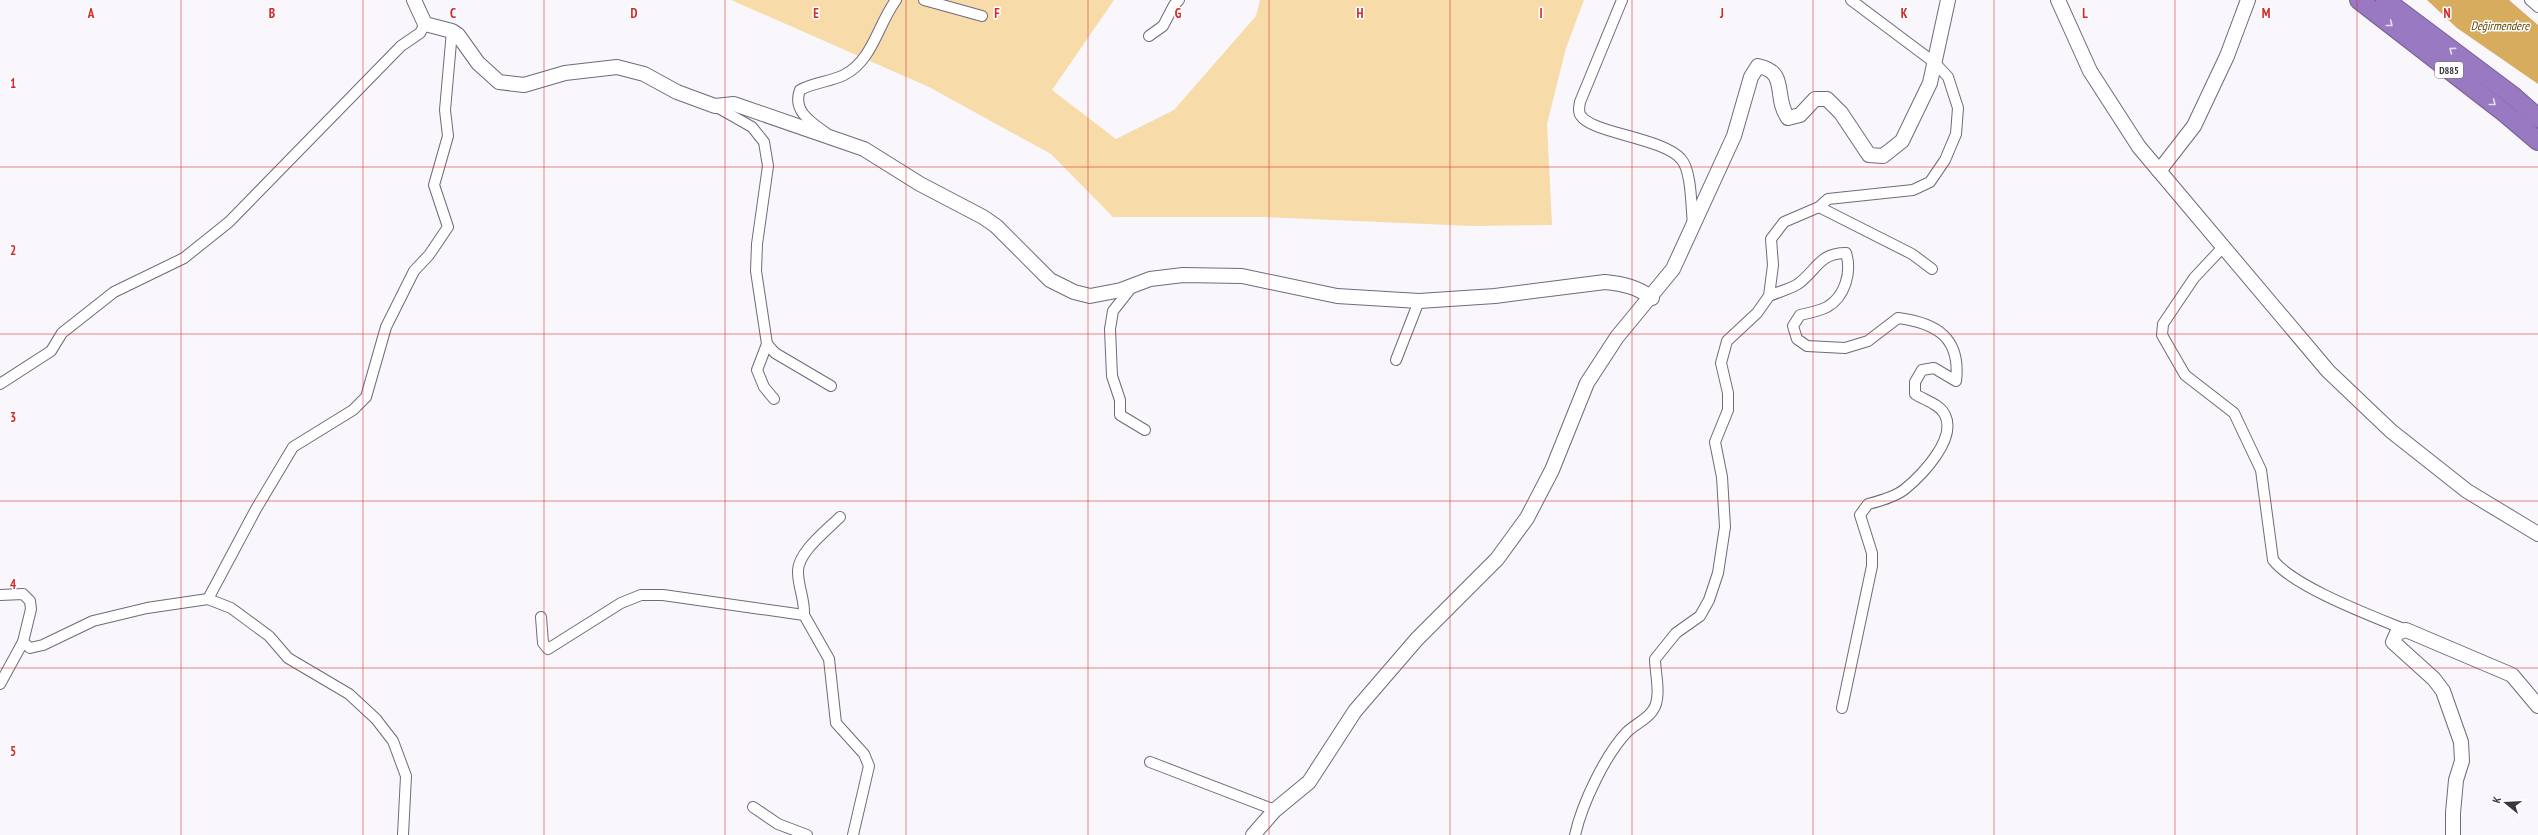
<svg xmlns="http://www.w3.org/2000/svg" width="2538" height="835" font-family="'PT Sans Narrow',sans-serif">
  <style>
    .green { fill: #f7dba9 }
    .water { fill: #d7ac5e }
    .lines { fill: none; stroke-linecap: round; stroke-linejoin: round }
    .street-casing { stroke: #71697d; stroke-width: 12 }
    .secondary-casing { stroke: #71697d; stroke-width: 16 }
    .highway-casing { stroke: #776294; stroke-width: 20 }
    .street { stroke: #fff; stroke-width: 10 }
    .secondary { stroke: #fff; stroke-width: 14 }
    .highway { stroke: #9879c2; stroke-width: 18 }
    .oneway { stroke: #e5def0 }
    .grid { fill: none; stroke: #d62828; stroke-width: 1; stroke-opacity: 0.55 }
    .labels { text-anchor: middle; stroke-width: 3; stroke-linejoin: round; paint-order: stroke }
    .shield { fill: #fff; stroke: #757379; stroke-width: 1 }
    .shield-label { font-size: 10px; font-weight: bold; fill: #3a3740 }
    .water-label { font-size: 12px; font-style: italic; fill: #644708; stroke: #fff }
    .grid-label { font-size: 13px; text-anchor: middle; font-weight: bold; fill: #d62828; stroke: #fff; stroke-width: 3; stroke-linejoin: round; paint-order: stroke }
  </style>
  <rect width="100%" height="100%" fill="#f9f7fc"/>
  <polygon class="green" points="731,0 1114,0 1052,90 1116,139 1174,110 1256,16 1260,0 1584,0 1566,48 1547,124 1552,225 1473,226 1266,217 1113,217 1051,154 929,87"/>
  <polygon class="water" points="2427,0 2509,0 2538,25 2538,84 2457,28"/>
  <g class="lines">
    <defs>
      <g id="street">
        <polyline points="924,0 982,16"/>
        <path d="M1622,0L1580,102C1579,107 1578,112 1581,116C1592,133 1663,138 1681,159C1692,171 1691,208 1693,224"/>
        <polyline points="2530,0 2538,7"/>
        <polyline points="1149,36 1163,26 1174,5 1179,0"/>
        <polyline points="715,106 752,127 764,142 768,166 757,244 756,271 767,344 757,370 764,387 774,399"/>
        <path d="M826,133C811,122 792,111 800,90C814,82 830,82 844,75C873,60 878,24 896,0"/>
        <polyline points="1819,207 1912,254 1932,269"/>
        <path d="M2224,246L2194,278L2163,324L2162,335L2185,375L2234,413L2261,470L2273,560C2294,587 2372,616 2406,630"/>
        <polyline points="1131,288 1113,311 1110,329 1112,376 1120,400 1120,415 1145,430"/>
        <path d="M1769,296C1778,292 1790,289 1798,284C1817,270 1819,253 1846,253C1852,272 1845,297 1827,307C1819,311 1809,313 1800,315L1793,326L1797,339L1807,346L1845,348L1868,341L1898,318C1937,323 1961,338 1956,381L1934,368L1922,370L1915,382V394C1924,400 1940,404 1945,415C1957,439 1922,475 1905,489C1895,497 1880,501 1868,504L1860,515L1872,553V566L1842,708"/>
        <polyline points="767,344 775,353 831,386"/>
        <polyline points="1396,360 1419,301"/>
        <polyline points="0,384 51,351 62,333 114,292 184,258 229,222 401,46 420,33 425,24"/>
        <path d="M840,517C827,530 797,553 798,572C798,587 805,600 804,615L829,659L836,723L864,754L869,766L853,835"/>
        <polyline points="0,595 23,594 30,601 31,609 23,642 30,648 43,645 93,621 147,608 208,599 231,608 269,636 288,658 349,694 376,719 393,741 406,776 403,835"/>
        <polyline points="208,599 256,509 293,447 353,410 366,397 386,327 414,271 429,255 448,227 434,185 448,136 445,110 452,31"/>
        <polyline points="541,617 543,643 548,649 621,603 641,595 663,595 804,615"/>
        <polyline points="0,684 23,642"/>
        <polyline points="1150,762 1275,810"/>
        <polyline points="753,807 778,824 807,835"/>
        <path d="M1575,835C1582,804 1605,755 1627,732C1635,724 1648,719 1653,710C1662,697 1655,673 1655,659L1676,633L1700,616L1709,600L1718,573L1725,527L1722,477L1715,442L1728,410V393L1721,363L1727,341L1757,313L1769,296L1773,265L1771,239L1784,222L1819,207L1828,199L1913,190L1930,182L1945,160L1956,134L1958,108L1948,77L1935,63L1851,0"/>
      </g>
      <g id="secondary">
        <path d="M414,0L425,24L452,31L458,35L478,63L499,82L524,85L565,73L617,67L644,74L677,92L715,106L734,104L864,149L920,184L983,217L996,226L1050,280L1074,292L1090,296L1121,290L1150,279L1183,275L1242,276L1337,296L1419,301L1495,296L1605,282C1624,284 1637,287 1652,298"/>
        <polyline points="2058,0 2090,71 2139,147 2328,371 2391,431 2467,491 2538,534"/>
        <polyline points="2159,171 2194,126 2227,56 2248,0"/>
        <path d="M1253,835L1275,810L1309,782L1355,711L1417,639L1497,559L1527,518L1552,470L1587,383L1617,337L1673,269L1734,136L1751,77L1758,66C1789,72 1773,97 1788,118L1800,115L1815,99H1827L1841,113L1869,155L1883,156L1902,141L1930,83L1948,0"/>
        <polyline points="2453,835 2453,813 2456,780 2462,761 2461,742 2443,691 2434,679 2393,642 2397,633 2406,630 2512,675 2538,706"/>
      </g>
      <g id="highway">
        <polyline points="2359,0 2505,113 2538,141"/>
        <polyline points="2385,0 2513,96 2538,118"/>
      </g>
    </defs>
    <use href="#street" class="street-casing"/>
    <use href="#secondary" class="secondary-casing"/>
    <use href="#highway" class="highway-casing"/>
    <use href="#street" class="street"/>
    <use href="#secondary" class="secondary"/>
    <use href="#highway" class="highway"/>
  </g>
  <defs><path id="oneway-chevron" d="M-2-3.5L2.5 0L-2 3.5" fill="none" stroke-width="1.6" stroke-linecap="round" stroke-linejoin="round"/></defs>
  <g class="oneway">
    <use href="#oneway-chevron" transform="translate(2390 24) rotate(38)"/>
    <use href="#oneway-chevron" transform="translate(2452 50) rotate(-143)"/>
    <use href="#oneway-chevron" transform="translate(2493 103) rotate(38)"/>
  </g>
  <path class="grid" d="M181,0V835M363,0V835M544,0V835M725,0V835M906,0V835M1088,0V835M1269,0V835M1450,0V835M1632,0V835M1813,0V835M1994,0V835M2175,0V835M2357,0V835M0,167H2538M0,334H2538M0,501H2538M0,668H2538"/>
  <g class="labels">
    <rect class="shield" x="2435" y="62" width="28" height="16" rx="3"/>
    <g class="shield-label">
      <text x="2449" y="74">D885</text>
    </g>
    <g class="water-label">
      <text x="2500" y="30">Değirmendere</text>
    </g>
  </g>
  <g class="grid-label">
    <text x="91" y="18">A</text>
    <text x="272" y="18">B</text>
    <text x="453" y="18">C</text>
    <text x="634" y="18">D</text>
    <text x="816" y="18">E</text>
    <text x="997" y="18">F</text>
    <text x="1178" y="18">G</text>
    <text x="1360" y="18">H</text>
    <text x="1541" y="18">I</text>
    <text x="1722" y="18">J</text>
    <text x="1904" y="18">K</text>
    <text x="2085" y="18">L</text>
    <text x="2266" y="18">M</text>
    <text x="2447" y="18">N</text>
    <text x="13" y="88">1</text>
    <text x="13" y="255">2</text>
    <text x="13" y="422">3</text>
    <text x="13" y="589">4</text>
    <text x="13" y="756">5</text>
  </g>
  <g transform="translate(2506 803) rotate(288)" stroke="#ffffff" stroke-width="3" paint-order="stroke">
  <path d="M0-3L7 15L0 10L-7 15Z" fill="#3a3740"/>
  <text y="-6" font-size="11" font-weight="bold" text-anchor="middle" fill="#3a3740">K</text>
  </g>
</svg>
